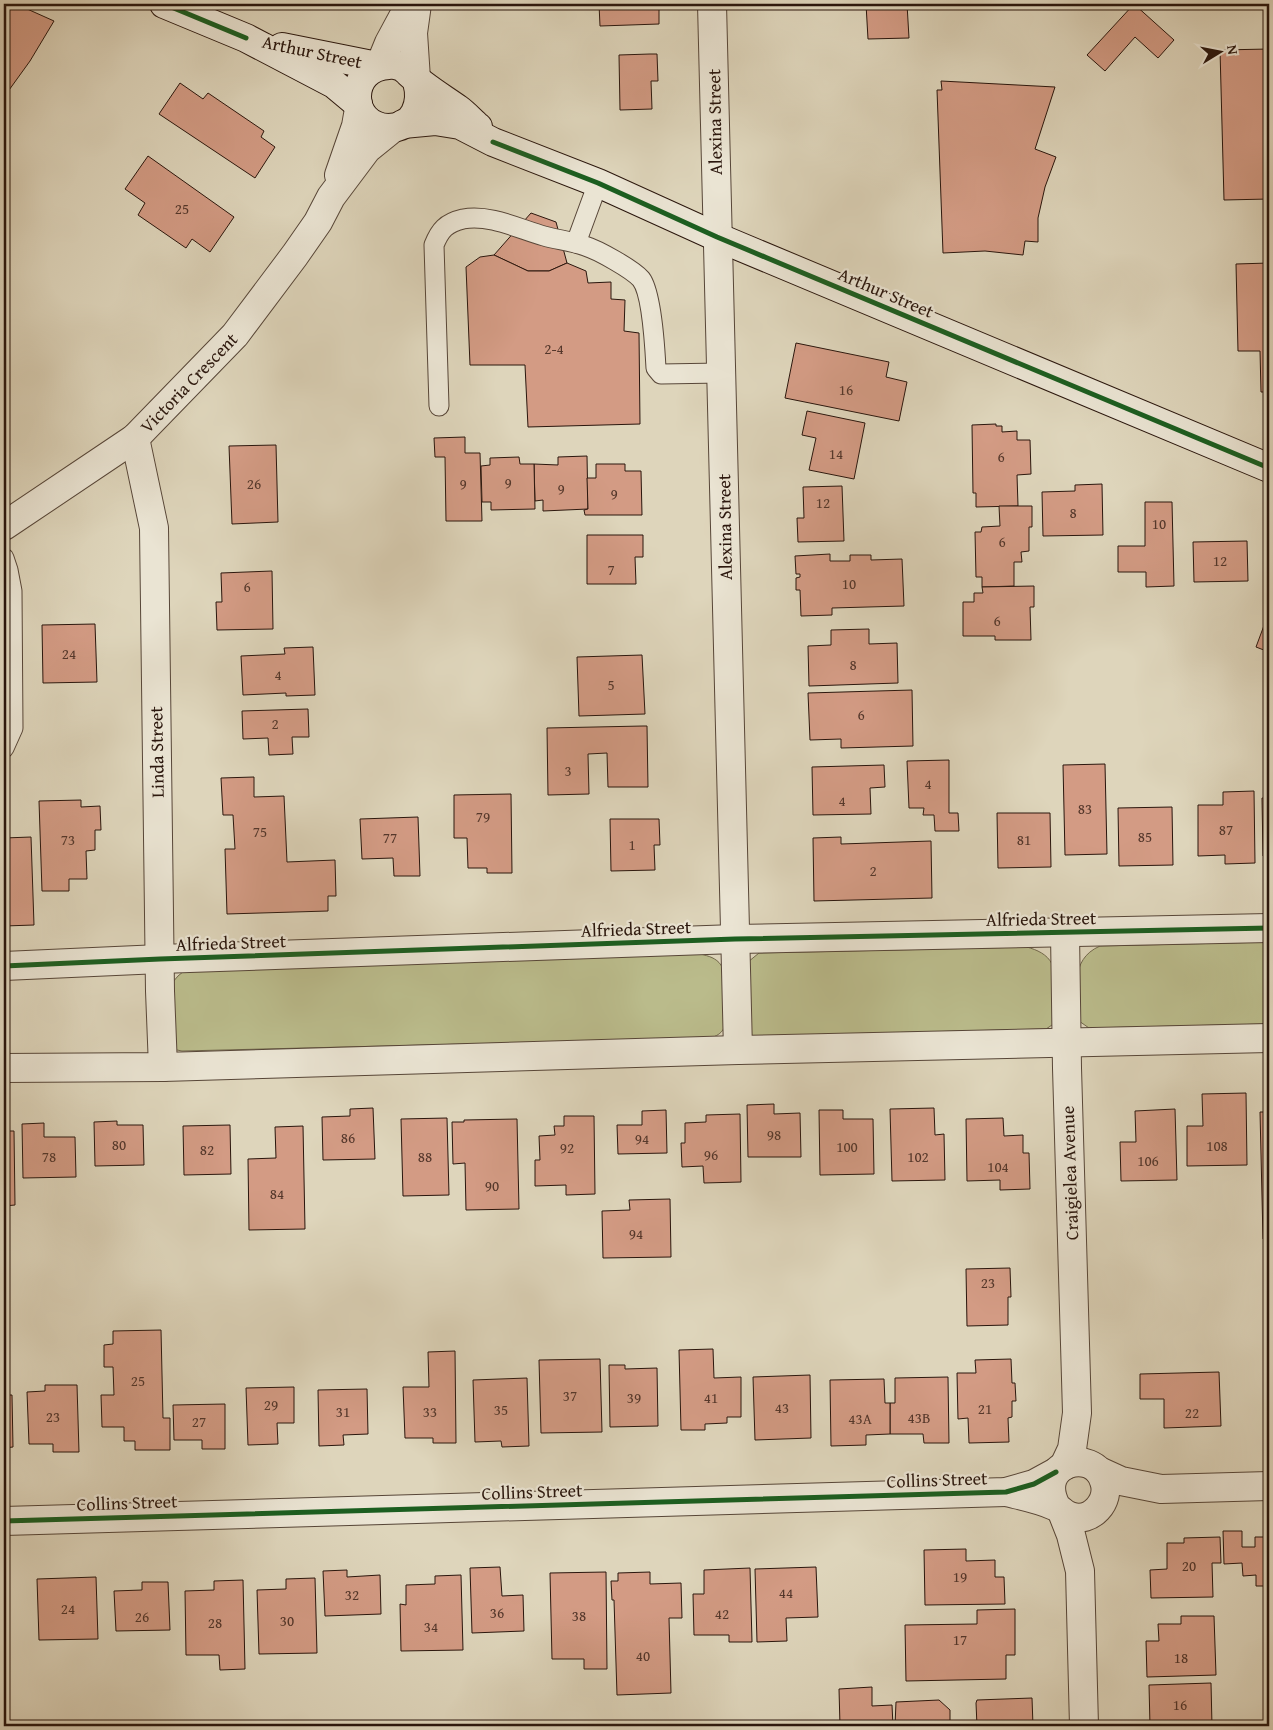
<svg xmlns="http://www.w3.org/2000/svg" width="1273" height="1730" font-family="'Gentium Book Plus',serif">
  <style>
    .green { fill: #babb8b; stroke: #72684c }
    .building { fill: #d39b84; stroke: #2a160d }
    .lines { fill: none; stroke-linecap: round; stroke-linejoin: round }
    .lane-casing { stroke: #574638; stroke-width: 21 }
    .street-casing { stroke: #574638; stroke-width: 30 }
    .secondary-casing { stroke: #2a160d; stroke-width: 30 }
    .lane { stroke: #eae4d3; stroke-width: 19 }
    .street { stroke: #eae4d3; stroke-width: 28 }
    .secondary { stroke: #eae4d3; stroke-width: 28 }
    .cycleway-casing { stroke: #eae4d3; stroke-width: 8 }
    .cycleway { stroke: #1b5e20; stroke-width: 5 }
    .labels { text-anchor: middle; stroke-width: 4.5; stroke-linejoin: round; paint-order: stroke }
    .number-label { font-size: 15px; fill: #54372b }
    .street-label { font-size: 18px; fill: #2a160d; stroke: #eae4d3 }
  </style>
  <rect width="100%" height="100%" fill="#ded5bb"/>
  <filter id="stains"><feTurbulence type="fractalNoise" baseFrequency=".004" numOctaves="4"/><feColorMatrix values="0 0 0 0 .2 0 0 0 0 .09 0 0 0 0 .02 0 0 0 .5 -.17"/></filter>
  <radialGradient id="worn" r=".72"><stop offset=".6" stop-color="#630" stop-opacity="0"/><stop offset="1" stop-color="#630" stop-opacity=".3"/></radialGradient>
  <g class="green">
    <path d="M1269,942V1024L1089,1028L1079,1021C1078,993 1068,960 1100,946Z"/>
    <path d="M1027,947C1037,950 1047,954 1052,964C1056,974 1055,1011 1055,1023L1046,1029L754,1036L749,1034L748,962L759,953Z"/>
    <path d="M700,954C709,956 716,958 721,965C724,971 726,1022 724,1028C721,1034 716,1036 711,1038L182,1051L177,1050L173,1046L172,983L178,976L184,971Z"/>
  </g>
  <g class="building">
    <polygon points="4,4 16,4 54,21 30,61 4,97"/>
    <polygon points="313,4 325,4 323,8"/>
    <polygon points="599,4 659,4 659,24 600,26"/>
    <polygon points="866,4 907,4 909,38 868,39"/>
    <polygon points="1134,4 1174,40 1158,58 1135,37 1105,71 1087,55"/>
    <polygon points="1269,49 1269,199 1224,200 1220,50"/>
    <polygon points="650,54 657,54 658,81 651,81 652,109 620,110 619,55"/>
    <polygon points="941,81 1055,87 1035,149 1056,157 1045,187 1038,218 1038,242 1025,241 1023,255 985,251 943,253 937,90 942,90"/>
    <polygon points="180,83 203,99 208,93 264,131 261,137 275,147 255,178 159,114"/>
    <polygon points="148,156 234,217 210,252 192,239 186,248 138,215 145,203 125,189"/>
    <polygon points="531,213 556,222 567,263 549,271 528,271 494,255"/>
    <polygon points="494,255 528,271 549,271 567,263 586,271 588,283 611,282 611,299 625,300 624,331 639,333 640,424 528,427 525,365 470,365 466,267 480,257"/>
    <polygon points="1269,263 1269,392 1261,392 1260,351 1238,351 1236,264"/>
    <polygon points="796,343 889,362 886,377 907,382 899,421 785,398"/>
    <polygon points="807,411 865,423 854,479 809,470 816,438 802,435"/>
    <polygon points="996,424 996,426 1002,426 1002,432 1017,431 1017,440 1030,440 1031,474 1017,475 1018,506 976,507 976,493 973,493 972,425"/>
    <polygon points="465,437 465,453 480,453 482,521 446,521 445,457 435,457 434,438"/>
    <polygon points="276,445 278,522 232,524 229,446"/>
    <polygon points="587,456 588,509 543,511 543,500 535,501 534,464 558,465 558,457"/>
    <polygon points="519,457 520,464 534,464 535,509 491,510 491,502 482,502 481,466 490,465 490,458"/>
    <polygon points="596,464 625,464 625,471 641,471 642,515 585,515 584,510 588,509 587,478 596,478"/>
    <polygon points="1102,484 1103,535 1043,536 1042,492 1075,491 1075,485"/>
    <polygon points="842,486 844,541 798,542 797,518 804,518 803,487"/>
    <polygon points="1145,502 1172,502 1174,586 1146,587 1146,572 1118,572 1118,546 1145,546"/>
    <polygon points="999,506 1032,506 1032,527 1029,527 1029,551 1021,552 1022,562 1014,562 1014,586 982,587 982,577 976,577 975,532 981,532 982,527 1000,526"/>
    <polygon points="587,535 643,535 643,557 635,557 636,584 587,584"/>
    <polygon points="1247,541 1248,581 1194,582 1193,542"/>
    <polygon points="830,554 830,561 850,561 850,555 871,555 871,560 902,559 904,606 832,608 832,615 801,616 800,590 796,590 796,578 800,577 800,574 796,574 795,556"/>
    <polygon points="272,571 273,629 217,630 216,602 222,602 221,573"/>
    <polygon points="1034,586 1034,607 1030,607 1031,640 995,640 995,636 963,636 963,602 974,602 974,593 983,593 982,587"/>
    <polygon points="1269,612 1269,652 1256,647"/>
    <polygon points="95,624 97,682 43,683 42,625"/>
    <polygon points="869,629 869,644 897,643 898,683 809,686 808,646 831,645 831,630"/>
    <polygon points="313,647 315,695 286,696 286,693 243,695 241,656 285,654 284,648"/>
    <polygon points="642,655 645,714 579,716 577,657"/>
    <polygon points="912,690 913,746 841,748 841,739 810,740 808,693"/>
    <polygon points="308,709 309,737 292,737 293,754 269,755 268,738 243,739 242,711"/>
    <polygon points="643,726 647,726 648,787 608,787 607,753 588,754 589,794 548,795 547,728"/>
    <polygon points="949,760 949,813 958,813 959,831 935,831 934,815 923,815 924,808 909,808 907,761"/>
    <polygon points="1105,764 1107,854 1065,855 1063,765"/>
    <polygon points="884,765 885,787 870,788 871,814 813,815 812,767"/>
    <polygon points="254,777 254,797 284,796 287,862 335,860 336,896 328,896 328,911 227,914 225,849 235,849 233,815 223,815 221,778"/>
    <polygon points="1254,791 1255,863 1225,864 1225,855 1198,856 1198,805 1223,805 1223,792"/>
    <polygon points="511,794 512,873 487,873 487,868 468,868 467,838 454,838 454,795"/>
    <polygon points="1262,798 1269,798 1269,856 1263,856"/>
    <polygon points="81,800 81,807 100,806 101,830 95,830 95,850 86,851 87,879 69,879 69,891 42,891 39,801"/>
    <polygon points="1172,807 1173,865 1119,866 1118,808"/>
    <polygon points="997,813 1050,813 1051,867 998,868"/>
    <polygon points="418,817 420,876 394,876 393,858 362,859 360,819"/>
    <polygon points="610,819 659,819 660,845 654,845 655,870 611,871"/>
    <polygon points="31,837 34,925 4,926 4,838"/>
    <polygon points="841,837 841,844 931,841 932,898 814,901 813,838"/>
    <polygon points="1246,1093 1247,1165 1187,1166 1187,1126 1203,1126 1202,1094"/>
    <polygon points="774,1104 774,1114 800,1113 801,1157 748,1157 747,1105"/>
    <polygon points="373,1108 375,1159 323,1160 322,1117 350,1116 350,1109"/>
    <polygon points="934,1108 935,1135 944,1134 945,1180 892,1181 890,1109"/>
    <polygon points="1175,1109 1177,1180 1121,1181 1120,1142 1136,1142 1135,1111"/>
    <polygon points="666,1110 667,1153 618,1154 617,1125 642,1125 642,1111"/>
    <polygon points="819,1110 843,1110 843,1119 873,1119 874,1174 820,1175"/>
    <polygon points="1260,1112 1269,1112 1269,1239 1263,1239"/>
    <polygon points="740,1114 741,1182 704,1183 703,1166 682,1167 681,1143 685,1143 685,1123 706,1122 706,1115"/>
    <polygon points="564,1116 594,1116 595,1194 566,1195 566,1185 535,1186 535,1160 540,1160 539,1136 555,1135 554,1126 564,1126"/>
    <polygon points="447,1118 449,1195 403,1196 401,1119"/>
    <polygon points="1003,1118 1004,1136 1023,1135 1023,1153 1029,1153 1030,1189 1000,1190 1000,1180 967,1181 966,1119"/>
    <polygon points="517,1119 519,1209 466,1210 465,1163 453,1164 452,1122 464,1122 464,1120"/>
    <polygon points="117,1121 117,1125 143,1125 144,1165 95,1166 94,1122"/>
    <polygon points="44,1123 44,1137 75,1137 76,1177 23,1178 22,1124"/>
    <polygon points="230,1125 231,1174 184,1175 183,1126"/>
    <polygon points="303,1126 305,1229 249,1230 248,1159 276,1158 275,1127"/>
    <polygon points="4,1131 14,1131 15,1205 4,1206"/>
    <polygon points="670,1199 671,1257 603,1258 602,1211 630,1210 629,1200"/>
    <polygon points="1010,1268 1011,1297 1008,1297 1008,1325 967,1326 966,1269"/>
    <polygon points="161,1330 163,1418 170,1418 170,1450 135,1450 135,1441 124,1441 124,1427 102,1427 101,1395 114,1395 113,1367 104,1367 104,1345 113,1344 113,1331"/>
    <polygon points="713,1349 714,1378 741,1377 741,1417 727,1417 727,1423 705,1424 705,1430 681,1430 679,1350"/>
    <polygon points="455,1351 456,1443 433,1443 433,1438 405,1438 403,1387 429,1387 428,1352"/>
    <polygon points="600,1359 602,1432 541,1433 539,1360"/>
    <polygon points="1011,1359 1012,1383 1015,1383 1016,1401 1012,1401 1012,1417 1008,1418 1009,1442 969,1443 968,1418 958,1419 957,1373 976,1373 975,1360"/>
    <polygon points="609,1365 625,1365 625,1369 657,1368 658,1426 610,1427"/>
    <polygon points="1219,1372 1221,1426 1164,1428 1164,1399 1140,1399 1140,1374"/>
    <polygon points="810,1375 811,1438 755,1440 753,1377"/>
    <polygon points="948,1377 949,1443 924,1443 923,1434 890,1434 890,1403 895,1403 895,1378"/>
    <polygon points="527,1378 529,1446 502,1447 501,1441 475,1442 473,1380"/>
    <polygon points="884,1379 885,1403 890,1403 890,1434 866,1435 866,1445 831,1446 830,1380"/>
    <polygon points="45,1385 77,1385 79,1452 53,1452 53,1444 29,1444 27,1392 45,1391"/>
    <polygon points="294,1387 294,1423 277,1423 278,1444 248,1445 246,1388"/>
    <polygon points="367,1389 368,1434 343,1435 344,1445 319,1446 318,1390"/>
    <polygon points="4,1395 12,1395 13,1447 4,1448"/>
    <polygon points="225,1404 225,1449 202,1449 202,1440 174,1440 173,1405"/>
    <polygon points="1223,1531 1242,1531 1242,1547 1255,1547 1255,1537 1269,1537 1269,1586 1256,1586 1256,1575 1243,1576 1242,1563 1224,1564"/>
    <polygon points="1220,1537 1221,1563 1212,1563 1213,1597 1151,1598 1150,1570 1167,1569 1167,1543 1184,1543 1184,1538"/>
    <polygon points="966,1549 966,1561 995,1560 995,1577 1004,1577 1005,1604 925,1605 924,1550"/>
    <polygon points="500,1567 502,1596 523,1595 524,1631 472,1633 470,1568"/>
    <polygon points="816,1567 818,1617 786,1618 787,1641 757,1642 755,1569"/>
    <polygon points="750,1568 752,1642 729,1642 729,1635 694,1635 693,1594 704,1594 704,1570"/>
    <polygon points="347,1570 347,1577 380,1575 381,1614 325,1616 323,1571"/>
    <polygon points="606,1572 607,1669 584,1669 584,1659 552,1659 550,1573"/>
    <polygon points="650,1572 650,1584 681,1583 682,1618 669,1618 671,1693 617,1695 614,1600 612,1600 611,1581 618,1581 618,1573"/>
    <polygon points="461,1575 463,1650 401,1651 400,1604 406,1605 406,1585 435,1584 435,1576"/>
    <polygon points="96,1577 98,1639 39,1640 37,1579"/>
    <polygon points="315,1578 317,1653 259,1654 257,1590 286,1589 286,1579"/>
    <polygon points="243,1580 245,1669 220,1670 219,1655 186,1655 185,1591 214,1590 214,1581"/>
    <polygon points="142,1582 168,1582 170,1630 116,1631 114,1591 142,1590"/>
    <polygon points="1015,1609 1015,1655 1006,1655 1006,1679 906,1681 905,1625 977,1624 977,1610"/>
    <polygon points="1181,1616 1214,1616 1216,1675 1147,1677 1146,1641 1159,1641 1158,1624 1181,1624"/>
    <polygon points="1211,1683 1212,1726 1150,1726 1149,1685"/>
    <polygon points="872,1687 872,1706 892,1705 893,1726 840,1726 839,1689"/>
    <polygon points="1032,1698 1033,1726 977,1726 976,1703 977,1700"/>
    <polygon points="939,1700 950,1710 950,1726 895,1726 896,1702"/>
  </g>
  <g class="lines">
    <defs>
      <g id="lane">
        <polyline points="576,243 598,183"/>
        <path d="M439,406L434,245C440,230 446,223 463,219C490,214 519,229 544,236C558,240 572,241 585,246C598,250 632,269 641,279C652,293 655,349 656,368L661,374L721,373"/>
        <polyline points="4,558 8,570 12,591 13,728 4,748"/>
      </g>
      <g id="street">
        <polyline points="712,4 738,1050"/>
        <polyline points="380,65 389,43 410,4"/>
        <polyline points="416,79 413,33 417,4"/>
        <polyline points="339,175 356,126 359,109"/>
        <polyline points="135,438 154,528 160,991 163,1067"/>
        <polyline points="4,526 135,438 235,335 295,255 318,222 331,197 367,149 393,128"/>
        <polyline points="4,966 160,959 735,939 1269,928"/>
        <polyline points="4,1068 163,1067 738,1050 1269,1038"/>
        <polyline points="1064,1466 1072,1449 1077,1413 1067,1068 1065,933"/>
        <polyline points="1099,1471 1121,1481 1161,1489 1269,1486"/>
        <path d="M1006,1492C1022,1496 1039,1499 1054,1506C1060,1508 1063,1514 1070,1516C1091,1524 1111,1501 1104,1481C1093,1446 1034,1463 1056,1506"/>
        <polyline points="1062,1512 1071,1535 1080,1571 1084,1726"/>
        <polyline points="4,1521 1006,1492 1034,1484 1056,1472"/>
      </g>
      <g id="secondary">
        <polyline points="164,4 246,38 334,84 358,104"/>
        <polyline points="282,47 377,66"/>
        <path d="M417,82C423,103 415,128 388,128C347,126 346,67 389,65C396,64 404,67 409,73C424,87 441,97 458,109C465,114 471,121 478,127"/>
        <polyline points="403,124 435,121 460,125 493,142 598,183 717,237 1269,468"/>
      </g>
    </defs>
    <use href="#lane" class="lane-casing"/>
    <use href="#street" class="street-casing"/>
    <use href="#secondary" class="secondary-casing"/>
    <use href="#lane" class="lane"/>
    <use href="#street" class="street"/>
    <use href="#secondary" class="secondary"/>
    <defs>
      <g id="cycleway">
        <polyline points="164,4 246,38"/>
        <polyline points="493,142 598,183 717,237 1269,468"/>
        <polyline points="4,966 160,959 735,939 1269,928"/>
        <polyline points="4,1521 1006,1492 1034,1484 1056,1472"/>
      </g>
    </defs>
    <use href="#cycleway" class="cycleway-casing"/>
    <use href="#cycleway" class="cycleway"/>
  </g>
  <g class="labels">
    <g class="number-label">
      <text x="182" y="214">25</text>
      <text x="554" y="354">2-4</text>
      <text x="846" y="395">16</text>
      <text x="836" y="459">14</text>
      <text x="1001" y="462">6</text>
      <text x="508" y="488">9</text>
      <text x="254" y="489">26</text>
      <text x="463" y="489">9</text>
      <text x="561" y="494">9</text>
      <text x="614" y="499">9</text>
      <text x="823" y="508">12</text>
      <text x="1073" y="518">8</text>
      <text x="1159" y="529">10</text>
      <text x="1002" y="547">6</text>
      <text x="1220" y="566">12</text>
      <text x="611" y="575">7</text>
      <text x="849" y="589">10</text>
      <text x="247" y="592">6</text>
      <text x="997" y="626">6</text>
      <text x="69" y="659">24</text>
      <text x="853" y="670">8</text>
      <text x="278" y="680">4</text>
      <text x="611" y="690">5</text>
      <text x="861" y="720">6</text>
      <text x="275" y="729">2</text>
      <text x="568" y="776">3</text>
      <text x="928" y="789">4</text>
      <text x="842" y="806">4</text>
      <text x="1085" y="814">83</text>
      <text x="483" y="822">79</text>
      <text x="1226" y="835">87</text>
      <text x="260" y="837">75</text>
      <text x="1145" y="842">85</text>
      <text x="390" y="843">77</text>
      <text x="68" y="845">73</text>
      <text x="1024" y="845">81</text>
      <text x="632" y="850">1</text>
      <text x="873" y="876">2</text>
      <text x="774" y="1140">98</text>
      <text x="348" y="1143">86</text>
      <text x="642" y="1144">94</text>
      <text x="119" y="1150">80</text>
      <text x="1217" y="1151">108</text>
      <text x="847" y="1152">100</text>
      <text x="567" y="1153">92</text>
      <text x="207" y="1155">82</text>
      <text x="711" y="1160">96</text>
      <text x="49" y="1162">78</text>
      <text x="425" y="1162">88</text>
      <text x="918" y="1162">102</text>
      <text x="1148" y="1166">106</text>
      <text x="998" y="1172">104</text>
      <text x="492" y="1191">90</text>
      <text x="277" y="1199">84</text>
      <text x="636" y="1239">94</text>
      <text x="988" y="1288">23</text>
      <text x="138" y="1386">25</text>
      <text x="570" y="1401">37</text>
      <text x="634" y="1403">39</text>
      <text x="711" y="1403">41</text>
      <text x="271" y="1410">29</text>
      <text x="782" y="1413">43</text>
      <text x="985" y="1414">21</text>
      <text x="501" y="1415">35</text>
      <text x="343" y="1417">31</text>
      <text x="430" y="1417">33</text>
      <text x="1192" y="1418">22</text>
      <text x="53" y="1422">23</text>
      <text x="919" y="1423">43B</text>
      <text x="860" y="1424">43A</text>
      <text x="199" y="1427">27</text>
      <text x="1189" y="1571">20</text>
      <text x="960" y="1582">19</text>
      <text x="786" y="1598">44</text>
      <text x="352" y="1600">32</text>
      <text x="68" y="1614">24</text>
      <text x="497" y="1618">36</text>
      <text x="722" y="1619">42</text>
      <text x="579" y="1621">38</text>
      <text x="142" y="1622">26</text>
      <text x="287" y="1626">30</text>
      <text x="215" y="1628">28</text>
      <text x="431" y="1632">34</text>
      <text x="960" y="1645">17</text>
      <text x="643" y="1661">40</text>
      <text x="1181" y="1663">18</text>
      <text x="1180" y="1710">16</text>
    </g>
    <g class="street-label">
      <text transform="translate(312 52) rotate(12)" y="6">Arthur Street</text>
      <text transform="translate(715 122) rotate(-91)" y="6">Alexina Street</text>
      <text transform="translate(886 293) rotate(23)" y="6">Arthur Street</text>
      <text transform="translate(189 383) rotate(-46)" y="6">Victoria Crescent</text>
      <text transform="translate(725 527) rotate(-91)" y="6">Alexina Street</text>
      <text transform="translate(157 752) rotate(-91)" y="6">Linda Street</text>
      <text transform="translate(1041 919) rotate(-1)" y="6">Alfrieda Street</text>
      <text transform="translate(636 929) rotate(-2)" y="6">Alfrieda Street</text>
      <text transform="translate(231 943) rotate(-2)" y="6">Alfrieda Street</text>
      <text transform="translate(1070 1173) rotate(-92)" y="6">Craigielea Avenue</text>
      <text transform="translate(937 1480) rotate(-2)" y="6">Collins Street</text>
      <text transform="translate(532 1492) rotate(-2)" y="6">Collins Street</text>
      <text transform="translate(127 1503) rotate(-2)" y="6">Collins Street</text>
    </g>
  </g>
  <rect width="1273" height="1730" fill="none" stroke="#ded5bb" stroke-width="20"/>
  <rect x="5" y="5" width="1263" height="1720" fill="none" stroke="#2a160d" stroke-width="2.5"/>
  <rect x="10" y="10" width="1253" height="1710" fill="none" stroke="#2a160d"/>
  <g transform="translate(1220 52) rotate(80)" stroke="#eae4d3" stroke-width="4" paint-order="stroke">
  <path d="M0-4L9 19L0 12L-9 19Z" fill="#2a160d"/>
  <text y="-8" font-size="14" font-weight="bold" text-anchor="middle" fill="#2a160d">N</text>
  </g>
  <rect width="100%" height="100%" filter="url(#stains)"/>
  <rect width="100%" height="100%" fill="url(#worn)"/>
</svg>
